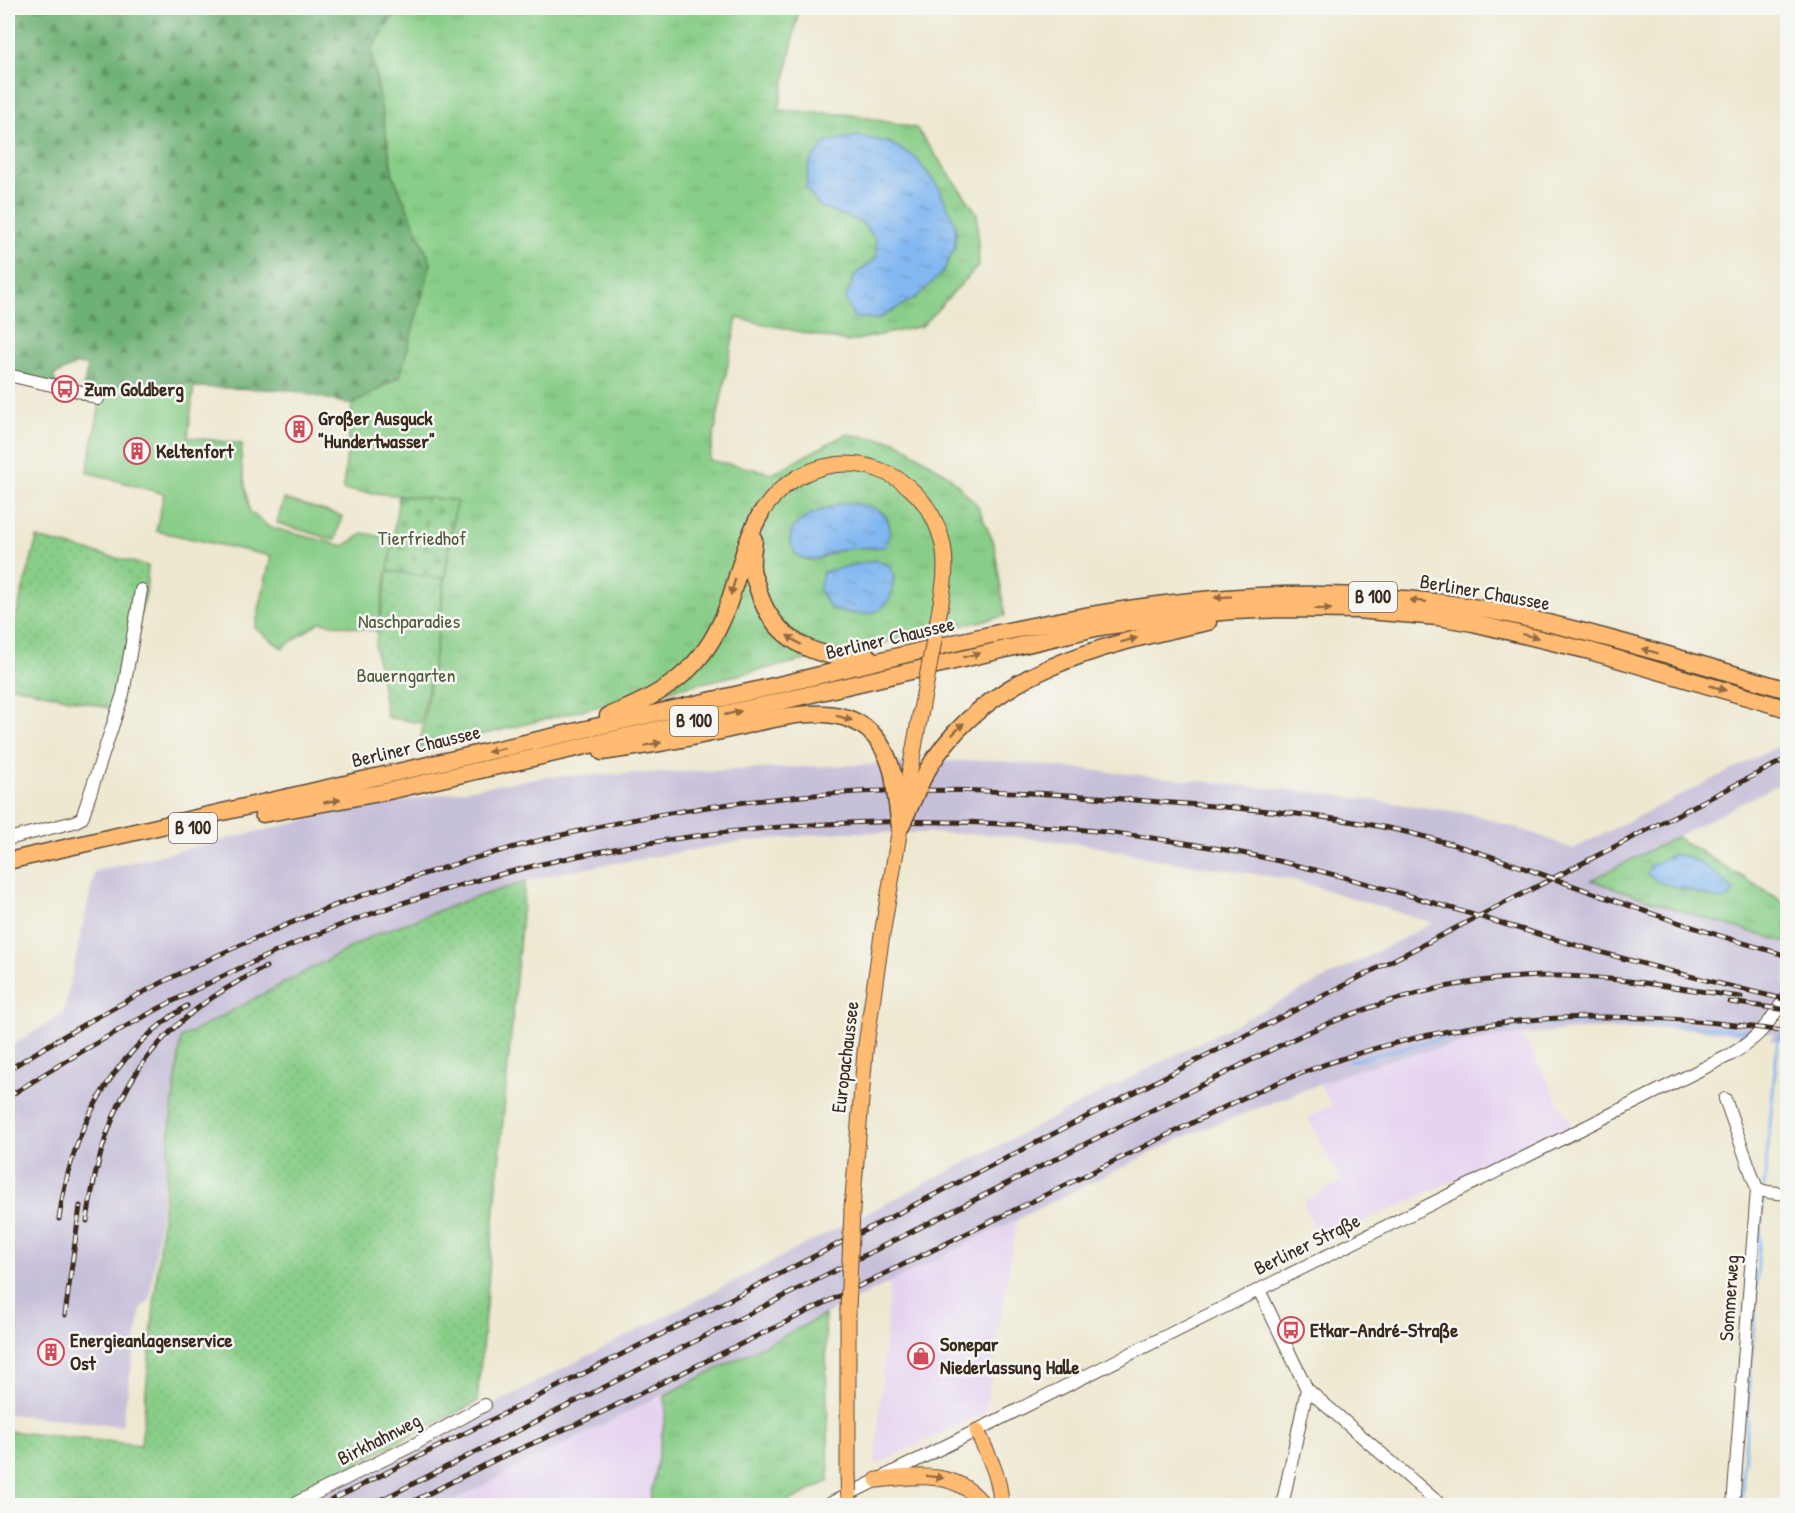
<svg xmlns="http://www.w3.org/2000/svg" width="1795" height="1513" font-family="'Patrick Hand',sans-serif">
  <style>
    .built { fill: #e5d3f1 }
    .railway { fill: #c7c0d9 }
    .grass { fill: url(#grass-tufts); stroke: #627c53; stroke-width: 1.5 }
    .forest { fill: url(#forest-firs); stroke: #546e49; stroke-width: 1.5 }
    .cemetery { fill: url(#cemetery-stones); stroke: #627c53; stroke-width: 1.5 }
    .park { fill: #89ce88; stroke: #627c53; stroke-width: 1.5 }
    .garden { fill: url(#garden-dots); stroke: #627c53; stroke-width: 1.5 }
    .water { fill: url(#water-ripples); stroke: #5e7188; stroke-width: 1.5 }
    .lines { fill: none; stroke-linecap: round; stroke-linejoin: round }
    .stream { stroke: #82b8f1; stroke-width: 3 }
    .minor-casing { stroke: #564639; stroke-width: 14 }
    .major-casing { stroke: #564639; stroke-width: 17 }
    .highway-casing { stroke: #564639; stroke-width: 19 }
    .minor { stroke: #fff; stroke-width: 12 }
    .major { stroke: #febb71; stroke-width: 15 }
    .highway { stroke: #febb71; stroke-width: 16 }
    .rail-casing { stroke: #3b2a1e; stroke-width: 5 }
    .rail { stroke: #f6f6f2; stroke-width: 3; stroke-dasharray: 9; stroke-linecap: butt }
    .major-bridge-casing { stroke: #564639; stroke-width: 17; stroke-linecap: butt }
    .highway-bridge-casing { stroke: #564639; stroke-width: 19; stroke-linecap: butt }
    .major-bridge { stroke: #febb71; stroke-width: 15 }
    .highway-bridge { stroke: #febb71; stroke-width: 16 }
    .oneway { fill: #936b43 }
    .labels { text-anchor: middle; stroke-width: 5; stroke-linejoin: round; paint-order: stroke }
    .shield { fill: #f6f6f2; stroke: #73675e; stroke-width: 1.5 }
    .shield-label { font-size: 18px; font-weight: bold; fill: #3b2a1e }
    .poi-label { font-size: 20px; font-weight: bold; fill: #3b2a1e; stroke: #f6f6f2; text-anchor: start }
    .park-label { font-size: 20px; fill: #525b3e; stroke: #f6f6f2 }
    .street-label { font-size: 20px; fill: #3b2a1e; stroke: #f6f6f2 }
  </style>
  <defs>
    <pattern id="grass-tufts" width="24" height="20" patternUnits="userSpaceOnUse" patternTransform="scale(1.5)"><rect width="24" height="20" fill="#89ce88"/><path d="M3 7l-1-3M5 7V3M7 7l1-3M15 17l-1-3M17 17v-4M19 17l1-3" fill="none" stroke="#77b175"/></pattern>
    <pattern id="forest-firs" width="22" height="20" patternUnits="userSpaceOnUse" patternTransform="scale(1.5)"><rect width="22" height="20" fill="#6eb174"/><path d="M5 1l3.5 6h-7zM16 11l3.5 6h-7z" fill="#5c905f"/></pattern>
    <pattern id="cemetery-stones" width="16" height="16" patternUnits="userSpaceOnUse" patternTransform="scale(1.5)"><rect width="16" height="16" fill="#89ce88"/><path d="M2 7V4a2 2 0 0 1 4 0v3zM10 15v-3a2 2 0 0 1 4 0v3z" fill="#77b175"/></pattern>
    <pattern id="garden-dots" width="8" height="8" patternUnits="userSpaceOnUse" patternTransform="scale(1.5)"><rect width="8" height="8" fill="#89ce88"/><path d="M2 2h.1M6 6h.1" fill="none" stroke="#77b175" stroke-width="1.8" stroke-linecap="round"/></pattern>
    <pattern id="water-ripples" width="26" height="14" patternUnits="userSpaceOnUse" patternTransform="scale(1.5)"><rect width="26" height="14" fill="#82b8f1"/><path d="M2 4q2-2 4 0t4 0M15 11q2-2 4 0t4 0" fill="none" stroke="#6c96c3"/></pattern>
  </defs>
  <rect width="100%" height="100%" fill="#f6f6f2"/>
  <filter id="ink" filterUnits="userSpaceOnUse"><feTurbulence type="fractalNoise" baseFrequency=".0167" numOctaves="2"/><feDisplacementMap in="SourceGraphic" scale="12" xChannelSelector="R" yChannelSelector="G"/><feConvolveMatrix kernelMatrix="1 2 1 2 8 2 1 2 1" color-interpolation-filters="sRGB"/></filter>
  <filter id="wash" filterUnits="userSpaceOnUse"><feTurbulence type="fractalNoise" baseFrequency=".008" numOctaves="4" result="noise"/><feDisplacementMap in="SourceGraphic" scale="24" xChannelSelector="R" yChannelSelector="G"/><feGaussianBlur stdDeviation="1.35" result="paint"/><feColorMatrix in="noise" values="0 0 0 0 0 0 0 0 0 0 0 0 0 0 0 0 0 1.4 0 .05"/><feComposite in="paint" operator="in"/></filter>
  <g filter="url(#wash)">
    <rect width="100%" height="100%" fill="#eee8d0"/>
    <g class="built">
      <polygon points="1522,1035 1572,1126 1320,1242 1303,1202 1341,1182 1308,1117 1332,1105 1320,1084 1353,1071 1403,1056 1489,1038"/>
      <polygon points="1017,1220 985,1412 875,1465 890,1282"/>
      <polygon points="665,1395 666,1412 649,1505 447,1506 514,1469"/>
    </g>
    <polygon class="railway" points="1787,742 1787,780 1591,880 1691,914 1787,943 1787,975 1783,983 1787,985 1787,1015 1764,1013 1756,1023 1780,1027 1787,1018 1787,1042 1770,1040 1774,1034 1750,1030 1744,1035 1693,1029 1583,1029 1489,1038 1403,1056 1353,1071 1179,1139 514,1469 447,1505 297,1505 1433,923 1290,879 1166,861 1083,844 986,834 843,832 733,843 553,874 470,899 413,919 374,935 181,1038 150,1300 141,1308 122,1426 8,1414 8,1209 13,1181 8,1170 8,1048 63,1014 95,871 352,809 544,777 990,760 1319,793 1473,814 1541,836 1573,849"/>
    <g class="grass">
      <polygon points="398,8 799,8 779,110 855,115 916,128 977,213 979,265 922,326 847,342 737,318 709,460 773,473 846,434 896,441 948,475 977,505 994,544 1005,616 624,700 419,750 435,654 456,501 343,490 352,405 400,376 431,263 393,175 371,49"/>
      <polygon points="1676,837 1787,904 1787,943 1691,914 1591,880"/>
      <polygon points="825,1315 829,1481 782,1505 649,1505 666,1412 665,1395"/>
    </g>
    <polygon class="forest" points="8,8 83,8 95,9 106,8 398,8 371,50 393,175 431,263 400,376 352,405 290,390 140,385 104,398 82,392 88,366 77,364 53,376 59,387 8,375"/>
    <polygon class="cemetery" points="399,496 456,500 444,579 388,571"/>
    <g class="park">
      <polygon points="138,380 194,384 188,437 242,444 241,463 250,512 269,527 344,546 364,533 393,539 377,631 320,622 282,648 255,628 271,556 156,531 164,494 87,472 99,410 98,393"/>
      <polygon points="284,499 342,516 335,540 277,523"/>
    </g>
    <g class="garden">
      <polygon points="37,538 148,566 146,593 114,709 8,685 8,630 12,631"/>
      <polygon points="388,571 444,579 435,654 421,723 387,717 375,647"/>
      <polygon points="525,882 477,1402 276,1505 8,1506 8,1431 141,1445 172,1112 181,1038 374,935 470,899"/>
    </g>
    <g class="water">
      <polygon points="857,136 888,142 915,157 939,188 956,226 955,247 943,272 917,297 878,319 854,318 845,299 855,275 876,258 876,239 861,222 820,207 806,188 809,163 827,142"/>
      <path d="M841,503C870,504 902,510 885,547C872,548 858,547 845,549C824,552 817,568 795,554L790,541L792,528L809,515Z"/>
      <path d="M876,560L890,566L894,576C893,583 892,594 889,600C878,620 849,614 831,609L819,590L823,572Z"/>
      <path d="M1673,854C1694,855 1719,875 1734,891L1729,898L1721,900L1659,882L1647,874L1650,866Z"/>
    </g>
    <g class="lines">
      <g class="stream">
        <polyline points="1779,1036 1788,1037"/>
        <path d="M1348,1062C1387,1052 1425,1041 1464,1034C1557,1017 1654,1020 1747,1031"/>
        <polyline points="1764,1187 1778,1039"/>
        <polyline points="1741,1506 1763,1193"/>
      </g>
    </g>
  </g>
  <g filter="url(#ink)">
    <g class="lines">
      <defs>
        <g id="minor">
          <polyline points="8,375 82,392 98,399"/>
          <polyline points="8,839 74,822 82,818 123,694 141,590"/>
          <polyline points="1725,1099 1757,1189 1733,1506"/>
          <polyline points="1757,1189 1768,1192 1788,1194"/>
          <polyline points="1259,1290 1307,1389 1442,1506"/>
          <polyline points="290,1506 415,1444 485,1405"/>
          <path d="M825,1506L1730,1055C1760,1037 1769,1023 1788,994"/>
          <polyline points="1282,1506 1307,1389"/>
        </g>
        <g id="major">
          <path d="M761,513C769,502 778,490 789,483C847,442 921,471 941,537C949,563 943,593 938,619"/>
          <polyline points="909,775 926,683"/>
          <polyline points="852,1209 865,1052 881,941 900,828"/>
          <polyline points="848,1311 848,1473"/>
          <path d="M977,1431C988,1455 1001,1478 1001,1506"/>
          <path d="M877,1480C916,1476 958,1469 984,1506"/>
        </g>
        <g id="highway">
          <path d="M754,540C753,549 751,559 752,568C752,574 755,580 757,586C771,640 816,661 869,657"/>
          <path d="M608,716C663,695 703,670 725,613C739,578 742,546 761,513"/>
          <path d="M602,752C639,747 675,741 711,733C777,720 869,681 893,774"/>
          <path d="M924,776C981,672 1101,645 1208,622"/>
          <polyline points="263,814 380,793 786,700 1100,627 1187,615 1233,611 1283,609 1356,610 1438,617 1473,623 1590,651 1788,709"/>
          <path d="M8,861C257,804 507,748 757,690C943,647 1131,591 1323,595C1375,596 1427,599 1478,608C1583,628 1685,660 1788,690"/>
        </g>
      </defs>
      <use href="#minor" class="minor-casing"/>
      <use href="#major" class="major-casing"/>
      <use href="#highway" class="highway-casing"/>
      <use href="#minor" class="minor"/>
      <use href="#major" class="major"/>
      <use href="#highway" class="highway"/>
      <defs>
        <g id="rail">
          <polyline points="1730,1002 1788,1010"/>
          <path d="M8,1070C263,909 556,808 858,792C955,787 1051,793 1147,801C1227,807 1309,812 1388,828C1465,844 1537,873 1610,899C1669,920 1728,939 1788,956"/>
          <path d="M8,1097C120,1025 239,962 365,916C647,815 953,796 1247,854C1338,873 1428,901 1517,928C1607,955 1696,979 1788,1000"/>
          <path d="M59,1219C71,1131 111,1053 187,1006"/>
          <path d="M87,1221C104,1096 151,1022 266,967"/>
          <polyline points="65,1315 80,1206"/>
          <polyline points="320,1506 670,1330 1788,758"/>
          <path d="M369,1506L1277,1047C1370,1001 1461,974 1565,976C1624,978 1683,989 1741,997"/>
          <path d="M404,1506L497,1459L588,1419L1241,1099C1424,1013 1590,1002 1788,1032"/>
        </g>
      </defs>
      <use href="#rail" class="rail-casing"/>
      <use href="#rail" class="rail"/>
      <defs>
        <g id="major-bridge">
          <polyline points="926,683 938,619"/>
          <polyline points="902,816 909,775"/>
          <polyline points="848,1311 852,1209"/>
          <polyline points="848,1473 849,1506"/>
        </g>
        <g id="highway-bridge">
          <polyline points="893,774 900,827"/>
          <polyline points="900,828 924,776"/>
        </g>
      </defs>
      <use href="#major-bridge" class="major-bridge-casing"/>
      <use href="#highway-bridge" class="highway-bridge-casing"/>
      <use href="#major-bridge" class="major-bridge"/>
      <use href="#highway-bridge" class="highway-bridge"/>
    </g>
    <defs><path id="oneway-solid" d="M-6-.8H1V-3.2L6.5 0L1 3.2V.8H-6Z" transform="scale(1.5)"/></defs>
    <g class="oneway">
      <use href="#oneway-solid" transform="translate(733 587) rotate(106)"/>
      <use href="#oneway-solid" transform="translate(1223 597) rotate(176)"/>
      <use href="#oneway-solid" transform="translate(1418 601) rotate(-174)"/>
      <use href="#oneway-solid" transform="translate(1323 609) rotate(1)"/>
      <use href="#oneway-solid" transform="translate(1530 636) rotate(13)"/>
      <use href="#oneway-solid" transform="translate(794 640) rotate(-146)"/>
      <use href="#oneway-solid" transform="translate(1129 640) rotate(-15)"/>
      <use href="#oneway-solid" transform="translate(1650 651) rotate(-165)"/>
      <use href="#oneway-solid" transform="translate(972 655) rotate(-13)"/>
      <use href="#oneway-solid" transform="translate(1718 688) rotate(16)"/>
      <use href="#oneway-solid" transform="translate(733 713) rotate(-13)"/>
      <use href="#oneway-solid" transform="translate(844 718) rotate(17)"/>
      <use href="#oneway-solid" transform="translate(958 729) rotate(-45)"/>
      <use href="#oneway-solid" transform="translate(653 744) rotate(-10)"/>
      <use href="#oneway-solid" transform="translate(496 750) rotate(167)"/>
      <use href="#oneway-solid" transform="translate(332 801) rotate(-10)"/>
      <use href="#oneway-solid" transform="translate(935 1477) rotate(7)"/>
    </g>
  </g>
  <defs>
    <symbol id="bus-ring" viewBox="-11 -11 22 22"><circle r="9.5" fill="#f6f6f2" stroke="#d1495b" stroke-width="1.5"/><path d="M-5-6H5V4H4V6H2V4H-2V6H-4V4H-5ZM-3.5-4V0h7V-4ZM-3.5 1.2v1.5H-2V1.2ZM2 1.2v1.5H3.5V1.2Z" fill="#d1495b"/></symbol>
    <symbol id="building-ring" viewBox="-11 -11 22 22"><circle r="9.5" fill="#f6f6f2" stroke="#d1495b" stroke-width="1.5"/><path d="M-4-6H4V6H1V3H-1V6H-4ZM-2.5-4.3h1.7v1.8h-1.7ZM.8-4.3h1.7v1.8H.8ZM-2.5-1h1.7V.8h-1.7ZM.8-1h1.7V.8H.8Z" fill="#d1495b"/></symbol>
    <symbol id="shop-ring" viewBox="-11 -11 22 22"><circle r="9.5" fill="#f6f6f2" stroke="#d1495b" stroke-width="1.5"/><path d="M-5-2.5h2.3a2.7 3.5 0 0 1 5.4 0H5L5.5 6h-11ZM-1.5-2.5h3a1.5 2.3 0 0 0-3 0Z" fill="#d1495b"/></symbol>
  </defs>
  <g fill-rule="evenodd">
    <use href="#bus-ring" x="50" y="374" width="30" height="30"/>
    <use href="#building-ring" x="284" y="414" width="30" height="30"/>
    <use href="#building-ring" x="122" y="436" width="30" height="30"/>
    <use href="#bus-ring" x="1276" y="1315" width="30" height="30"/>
    <use href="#building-ring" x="36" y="1337" width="30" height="30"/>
    <use href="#shop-ring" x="906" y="1341" width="30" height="30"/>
  </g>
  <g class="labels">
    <g class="shield">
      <rect x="1349" y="582" width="48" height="30" rx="4.5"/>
      <rect x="670" y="706" width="48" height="30" rx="4.5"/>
      <rect x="169" y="813" width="48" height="30" rx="4.5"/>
    </g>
    <g class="shield-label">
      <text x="1373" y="603">B 100</text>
      <text x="694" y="727">B 100</text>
      <text x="193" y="834">B 100</text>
    </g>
    <g class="poi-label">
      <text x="84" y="396">Zum Goldberg</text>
      <text x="318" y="425">Großer Ausguck<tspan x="318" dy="23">"Hundertwasser"</tspan></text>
      <text x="156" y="458">Keltenfort</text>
      <text x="1310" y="1337">Etkar-André-Straße</text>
      <text x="70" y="1347">Energieanlagenservice<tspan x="70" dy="23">Ost</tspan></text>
      <text x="940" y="1351">Sonepar<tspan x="940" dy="23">Niederlassung Halle</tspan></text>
    </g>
    <g class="park-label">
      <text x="422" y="545">Tierfriedhof</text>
      <text x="409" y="628">Naschparadies</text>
      <text x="406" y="682">Bauerngarten</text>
    </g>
    <g class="street-label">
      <text transform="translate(1485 592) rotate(10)" y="7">Berliner Chaussee</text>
      <text transform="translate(890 638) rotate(-13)" y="7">Berliner Chaussee</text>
      <text transform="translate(416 746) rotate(-13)" y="7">Berliner Chaussee</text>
      <text transform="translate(845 1057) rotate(-83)" y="7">Europachaussee</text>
      <text transform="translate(1307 1244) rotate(-26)" y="7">Berliner Straße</text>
      <text transform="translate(1729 1298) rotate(-86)" y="7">Sommerweg</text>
      <text transform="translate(379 1439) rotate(-27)" y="7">Birkhahnweg</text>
    </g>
  </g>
  <rect width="1795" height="1513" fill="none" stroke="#f6f6f2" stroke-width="30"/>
</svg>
